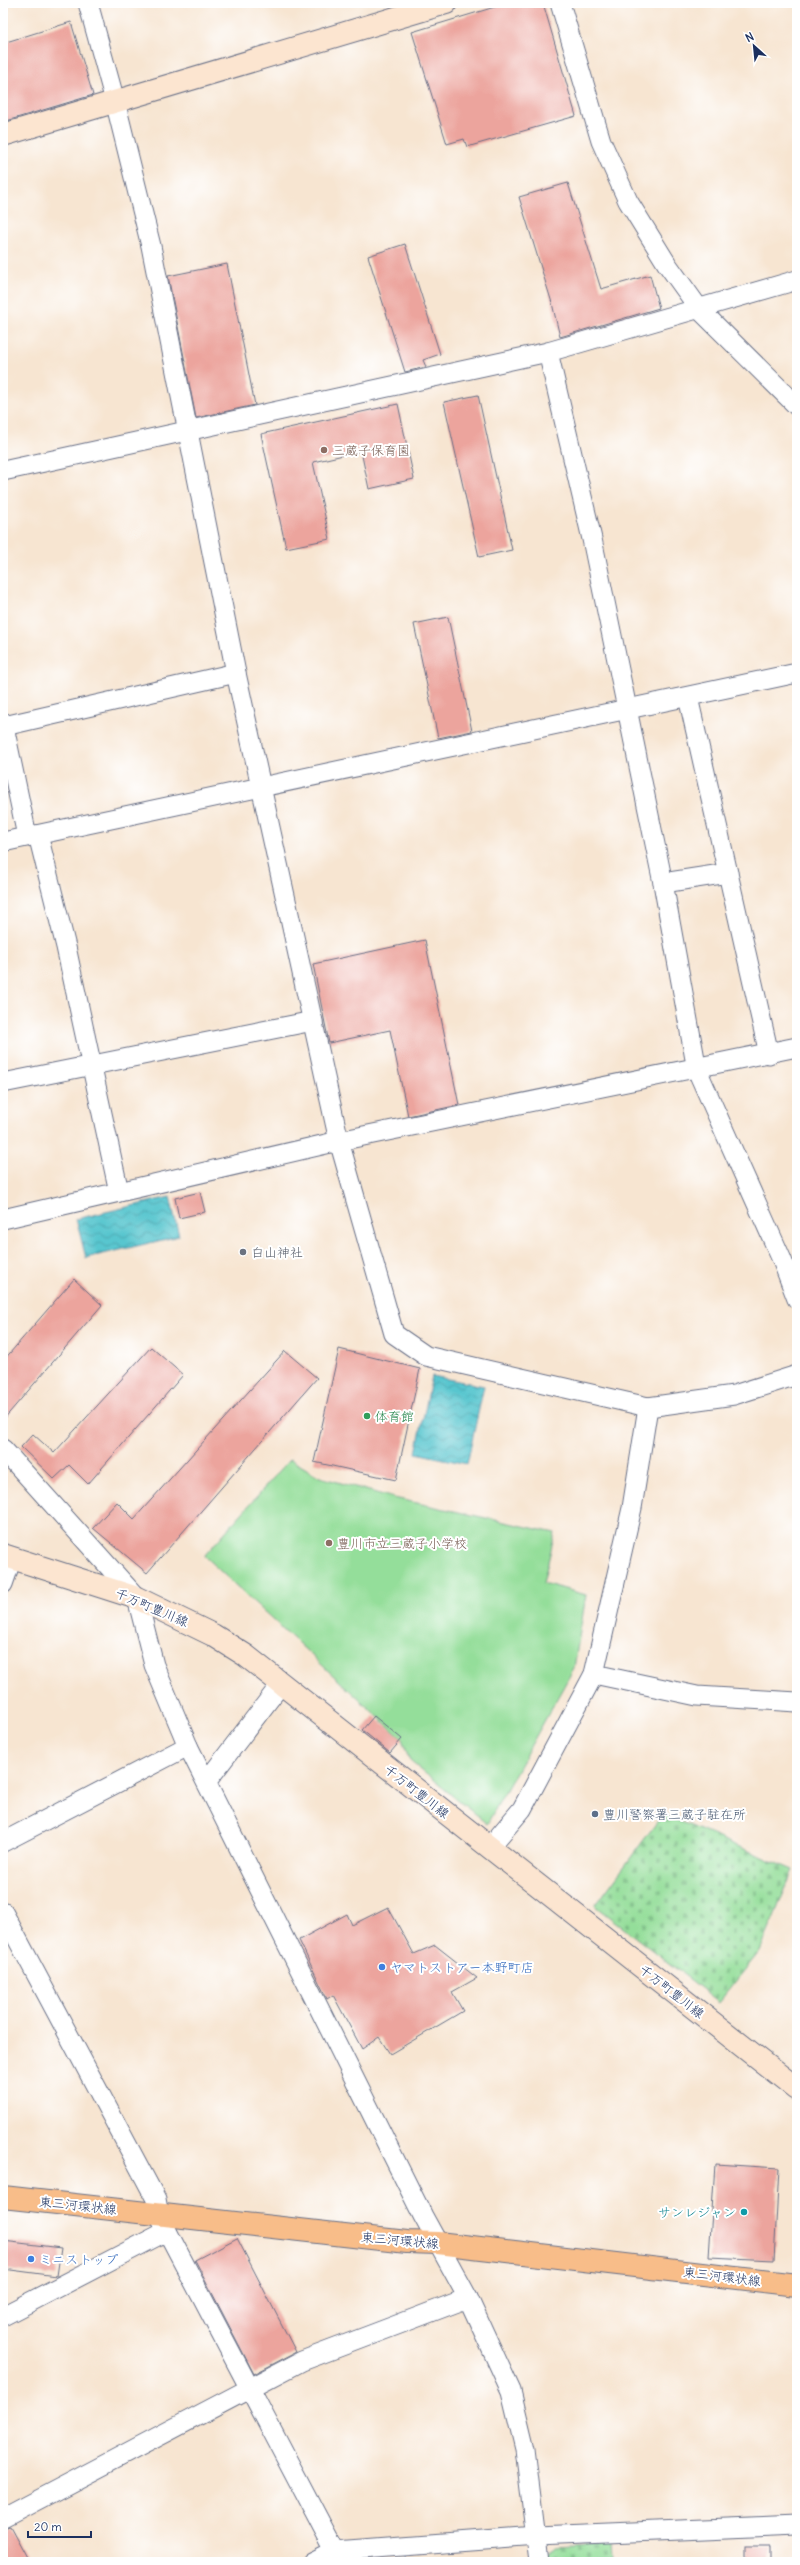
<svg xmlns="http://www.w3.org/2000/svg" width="800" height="2565" font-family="Delius,'Klee One',sans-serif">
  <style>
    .cemetery { fill: url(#cemetery-stones); stroke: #58867c }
    .pitch { fill: #94de9a; stroke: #58867c }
    .water { fill: url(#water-waves); stroke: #3a7a96 }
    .building { fill: #eca49d }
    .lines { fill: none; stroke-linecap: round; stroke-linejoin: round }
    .street-casing { stroke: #686f86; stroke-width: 21 }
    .secondary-casing { stroke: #686f86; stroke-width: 24 }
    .primary-casing { stroke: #686f86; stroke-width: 24 }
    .street { stroke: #fff; stroke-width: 19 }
    .secondary { stroke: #fce5d0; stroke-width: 22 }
    .primary { stroke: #f8bd89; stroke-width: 22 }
    .education-dot { fill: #8d6e63; stroke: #fff; stroke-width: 1.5 }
    .worship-dot { fill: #6b7280; stroke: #fff; stroke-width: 1.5 }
    .leisure-dot { fill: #2e9e5b; stroke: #fff; stroke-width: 1.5 }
    .service-dot { fill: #5c6f8a; stroke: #fff; stroke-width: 1.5 }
    .shop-dot { fill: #3f7fe0; stroke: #fff; stroke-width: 1.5 }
    .culture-dot { fill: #0f9aa8; stroke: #fff; stroke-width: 1.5 }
    .labels { text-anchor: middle; stroke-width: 4; stroke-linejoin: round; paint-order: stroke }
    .education-label { font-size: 13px; fill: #785e54; stroke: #fff; text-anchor: start }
    .worship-label { font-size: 13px; fill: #5b616d; stroke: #fff; text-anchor: start }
    .leisure-label { font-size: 13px; fill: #27864d; stroke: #fff; text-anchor: start }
    .street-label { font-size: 13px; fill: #1b2f5e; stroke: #fff }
    .service-label { font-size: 13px; fill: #4e5e75; stroke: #fff; text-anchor: start }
    .shop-label { font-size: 13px; fill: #366cbe; stroke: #fff; text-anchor: start }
    .culture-label { font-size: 13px; fill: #0d838f; stroke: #fff; text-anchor: end }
  </style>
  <defs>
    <pattern id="cemetery-stones" width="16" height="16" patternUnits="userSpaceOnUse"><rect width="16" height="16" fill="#94de9a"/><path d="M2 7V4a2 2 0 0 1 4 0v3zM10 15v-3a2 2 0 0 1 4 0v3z" fill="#7fbf87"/></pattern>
    <pattern id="water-waves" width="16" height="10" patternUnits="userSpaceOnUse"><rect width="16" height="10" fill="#59c6cf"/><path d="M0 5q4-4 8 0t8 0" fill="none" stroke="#49a1ab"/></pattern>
  </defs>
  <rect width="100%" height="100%" fill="#fff"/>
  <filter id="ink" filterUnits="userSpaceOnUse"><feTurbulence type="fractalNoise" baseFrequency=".025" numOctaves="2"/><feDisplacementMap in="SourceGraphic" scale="8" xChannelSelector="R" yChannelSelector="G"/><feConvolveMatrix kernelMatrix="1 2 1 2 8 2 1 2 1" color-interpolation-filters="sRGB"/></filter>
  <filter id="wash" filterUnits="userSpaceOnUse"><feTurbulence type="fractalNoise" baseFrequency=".012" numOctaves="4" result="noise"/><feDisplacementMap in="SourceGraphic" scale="16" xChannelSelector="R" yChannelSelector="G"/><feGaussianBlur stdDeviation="0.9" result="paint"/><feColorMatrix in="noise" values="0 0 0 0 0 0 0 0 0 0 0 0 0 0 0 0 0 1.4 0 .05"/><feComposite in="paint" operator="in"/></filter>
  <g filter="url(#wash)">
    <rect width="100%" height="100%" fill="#f7e5d1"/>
    <g class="cemetery">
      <polygon points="663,1814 793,1870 760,1951 719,2002 595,1906"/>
      <polygon points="610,2544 611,2562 547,2562 546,2553 556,2547"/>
    </g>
    <polygon class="pitch" points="290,1459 320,1477 394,1498 555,1533 543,1583 586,1595 574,1668 487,1824 410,1761 402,1739 204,1556"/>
    <g class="water">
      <polygon points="170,1197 179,1236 86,1258 76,1219"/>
      <polygon points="432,1376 484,1386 467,1464 416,1453"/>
    </g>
    <g id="blocks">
      <g class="building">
        <polygon points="508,3 543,3 576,116 467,147 464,139 447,144 412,32"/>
        <polygon points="71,22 93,95 3,122 3,43"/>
        <polygon points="568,183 601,289 650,275 659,308 560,337 552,303 519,197"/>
        <polygon points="405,244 440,354 423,360 426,367 405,372 368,256"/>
        <polygon points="227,264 255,405 196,418 168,276"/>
        <polygon points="478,395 512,550 479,557 444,402"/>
        <polygon points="398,404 414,479 369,489 361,451 313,462 330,539 286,548 261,434"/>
        <polygon points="448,617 472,731 438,738 414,624"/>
        <polygon points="425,940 459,1105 408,1116 390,1030 329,1043 313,964"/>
        <polygon points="200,1192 205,1212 179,1218 175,1198"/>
        <polygon points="74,1279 102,1305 3,1420 3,1361"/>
        <polygon points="151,1347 183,1375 88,1484 69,1465 54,1479 21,1447 33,1434 54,1453"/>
        <polygon points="339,1349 420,1369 396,1480 314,1462"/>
        <polygon points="285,1351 317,1378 147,1573 93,1528 117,1502 134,1519"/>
        <polygon points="374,1716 402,1739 390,1753 362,1730"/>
        <polygon points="388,1907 414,1954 435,1945 477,1978 452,1992 463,2011 390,2054 379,2037 362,2049 333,1995 327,1999 299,1940 347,1914 352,1925"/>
        <polygon points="715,2164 779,2168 774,2260 709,2257"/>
        <polygon points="237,2238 296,2352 254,2374 195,2260"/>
        <polygon points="3,2241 61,2248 57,2276 3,2269"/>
        <polygon points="10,2527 29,2562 3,2562 3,2529"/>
        <rect x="746" y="2546" width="23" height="16"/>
      </g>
    </g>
  </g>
  <g filter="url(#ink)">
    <use href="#blocks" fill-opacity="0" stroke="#686f86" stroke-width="1"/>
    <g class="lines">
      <defs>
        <g id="street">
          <polyline points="88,3 115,101 151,246 236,673 339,1141 394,1334 426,1356 648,1407 734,1395 797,1375"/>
          <polyline points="560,3 601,141 628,201 667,264 700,310 797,406"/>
          <polyline points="548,352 592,539 663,883 697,1070 782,1260 797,1299"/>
          <polyline points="3,471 548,352 797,280"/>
          <polyline points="688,697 769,1054"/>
          <polyline points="3,722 27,836"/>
          <polyline points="4,726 236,673"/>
          <polyline points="38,835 66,947 119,1192"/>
          <polyline points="3,842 797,673"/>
          <polyline points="663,883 728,873"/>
          <polyline points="3,1083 313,1021"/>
          <polyline points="3,1219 339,1141 797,1047"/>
          <polyline points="3,1449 137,1598 154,1665 188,1746 423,2216 468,2298 511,2391 525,2449 539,2562"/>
          <polyline points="3,1584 12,1558"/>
          <polyline points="594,1674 697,1696 797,1702"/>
          <polyline points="207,1781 281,1684"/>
          <polyline points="3,1842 188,1746"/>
          <polyline points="489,1848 522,1809 594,1674 632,1508 648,1407"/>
          <polyline points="3,1912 156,2199 159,2215 167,2231 341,2562"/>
          <polyline points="3,2316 167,2231"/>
          <polyline points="3,2518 302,2361 468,2298"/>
          <polyline points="313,2562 335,2551 537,2536 797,2525"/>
        </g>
        <g id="secondary">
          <polyline points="3,135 446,3"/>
          <polyline points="3,1555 137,1598 213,1635 245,1655 797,2089"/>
        </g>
        <polyline id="primary" points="3,2197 407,2242 438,2243 797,2285"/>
      </defs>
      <use href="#street" class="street-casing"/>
      <use href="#secondary" class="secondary-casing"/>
      <use href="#primary" class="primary-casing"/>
      <use href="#street" class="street"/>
      <use href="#secondary" class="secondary"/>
      <use href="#primary" class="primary"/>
    </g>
  </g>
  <g class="education-dot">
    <circle cx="324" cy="450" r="4"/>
    <circle cx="329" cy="1543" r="4"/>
  </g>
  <circle class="worship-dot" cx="243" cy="1252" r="4"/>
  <circle class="leisure-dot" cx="367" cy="1416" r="4"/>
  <circle class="service-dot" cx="595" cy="1814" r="4"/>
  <g class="shop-dot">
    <circle cx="382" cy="1967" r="4"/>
    <circle cx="31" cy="2259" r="4"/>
  </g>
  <circle class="culture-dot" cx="744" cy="2212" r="4"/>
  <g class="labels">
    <g class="education-label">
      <text x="332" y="455">三蔵子保育園</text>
      <text x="337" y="1548">豊川市立三蔵子小学校</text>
    </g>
    <g class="worship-label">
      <text x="251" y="1257">白山神社</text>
    </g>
    <g class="leisure-label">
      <text x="375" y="1421">体育館</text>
    </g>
    <g class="street-label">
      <text transform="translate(152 1607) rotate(23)" y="5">千万町豊川線</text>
      <text transform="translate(417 1791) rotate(38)" y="5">千万町豊川線</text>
      <text transform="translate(672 1991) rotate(38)" y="5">千万町豊川線</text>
      <text transform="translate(78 2205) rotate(6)" y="5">東三河環状線</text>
      <text transform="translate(400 2240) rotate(5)" y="5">東三河環状線</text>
      <text transform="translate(722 2276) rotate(7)" y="5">東三河環状線</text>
    </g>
    <g class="service-label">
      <text x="603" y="1819">豊川警察署三蔵子駐在所</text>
    </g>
    <g class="shop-label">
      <text x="390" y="1972">ヤマトストアー本野町店</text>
      <text x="39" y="2264">ミニストップ</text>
    </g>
    <g class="culture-label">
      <text x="736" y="2217">サンレジャン</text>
    </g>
  </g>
  <rect width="800" height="2565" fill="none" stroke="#fff" stroke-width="16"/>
  <g transform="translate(754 46) rotate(333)" stroke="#ffffff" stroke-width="3" paint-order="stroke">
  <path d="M0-3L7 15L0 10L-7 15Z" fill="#1b2f5e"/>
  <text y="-6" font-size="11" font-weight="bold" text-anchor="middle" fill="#1b2f5e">N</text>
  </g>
  <path d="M28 2531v6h63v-6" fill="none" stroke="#1b2f5e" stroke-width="2"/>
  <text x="34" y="2531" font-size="12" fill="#1b2f5e" stroke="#ffffff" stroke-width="3" paint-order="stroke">20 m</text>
</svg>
